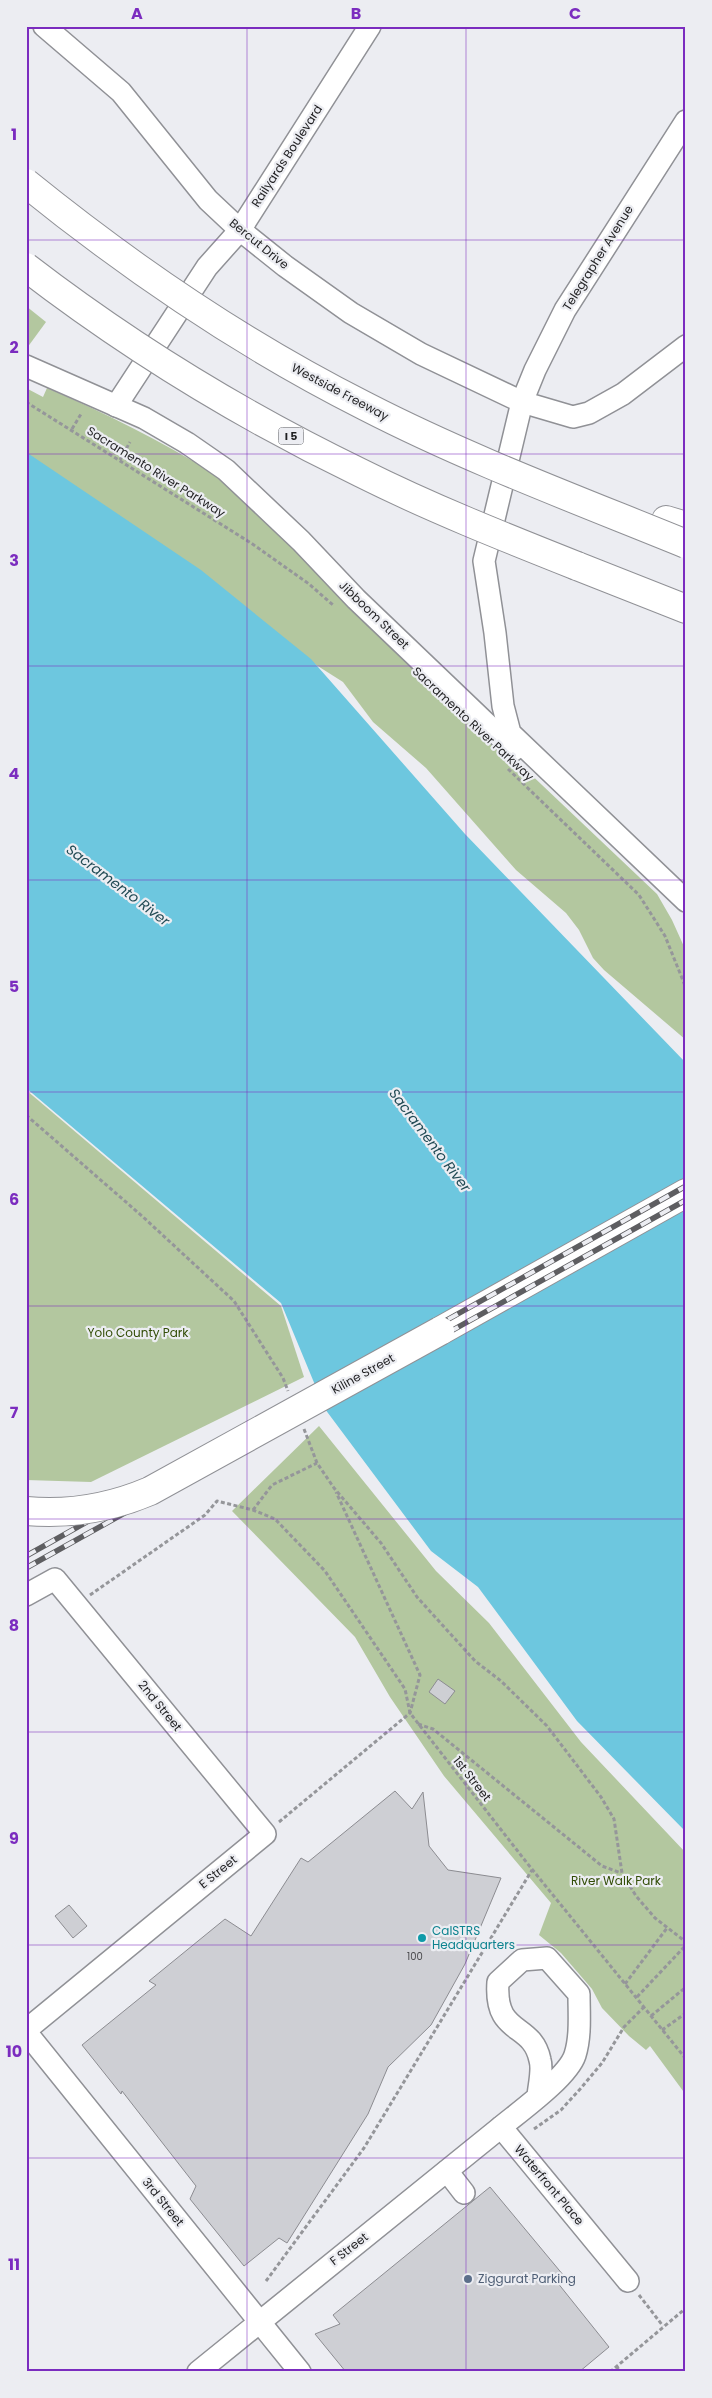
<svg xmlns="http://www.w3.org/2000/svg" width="712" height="2398" font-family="Poppins,sans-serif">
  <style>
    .green { fill: #b3c79f }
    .water { fill: #6dc7df }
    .building { fill: #cecfd4; stroke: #8c8c91 }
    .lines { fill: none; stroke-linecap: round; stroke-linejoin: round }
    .minor-casing { stroke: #909196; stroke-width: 24 }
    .major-casing { stroke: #909196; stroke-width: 30 }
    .highway-casing { stroke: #909196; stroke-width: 30 }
    .path { stroke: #95969a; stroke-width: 3; stroke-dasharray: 4 2.5; stroke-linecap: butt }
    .minor { stroke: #fff; stroke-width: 21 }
    .major { stroke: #fff; stroke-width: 28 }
    .highway { stroke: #fff; stroke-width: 28 }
    .rail-casing { stroke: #5e5e61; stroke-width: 5.5 }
    .rail { stroke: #ecedf2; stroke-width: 4; stroke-dasharray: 11; stroke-linecap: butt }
    .major-bridge-casing { stroke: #909196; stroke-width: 30; stroke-linecap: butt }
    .highway-bridge-casing { stroke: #909196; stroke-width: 30; stroke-linecap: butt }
    .major-bridge { stroke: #fff; stroke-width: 28 }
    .highway-bridge { stroke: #fff; stroke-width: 28 }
    .grid { fill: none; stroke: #7b2cbf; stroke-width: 1; stroke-opacity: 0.55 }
    .culture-dot { fill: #0f9aa8; stroke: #ecedf2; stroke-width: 2 }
    .service-dot { fill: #5c6f8a; stroke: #ecedf2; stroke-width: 2 }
    .labels { text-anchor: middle; stroke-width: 4.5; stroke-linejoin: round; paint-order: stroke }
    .number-label { font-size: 10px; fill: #4b4b4e }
    .shield { fill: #ecedf2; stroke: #5c5d60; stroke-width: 1 }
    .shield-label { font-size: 11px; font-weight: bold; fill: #1f1f21 }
    .street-label { font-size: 12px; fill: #1f1f21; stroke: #ecedf2 }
    .park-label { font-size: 12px; fill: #324d06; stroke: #ecedf2 }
    .culture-label { font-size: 12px; fill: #0d838f; stroke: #ecedf2; text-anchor: start }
    .service-label { font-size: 12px; fill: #4e5e75; stroke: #ecedf2; text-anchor: start }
    .water-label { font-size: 14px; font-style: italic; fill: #224b55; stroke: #ecedf2 }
    .neatline { fill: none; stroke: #7b2cbf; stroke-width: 2 }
    .grid-label { font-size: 16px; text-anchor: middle; font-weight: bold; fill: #7b2cbf }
  </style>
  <rect width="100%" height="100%" fill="#ecedf2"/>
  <g class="green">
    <polygon points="26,306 46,322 27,348 26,347"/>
    <path d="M26,388L43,397L47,388C105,413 160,440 214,474L657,894L672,920L686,951V1040L604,970L593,958L579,930L566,913L516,870L426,768L373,722L343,682L313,663L26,461Z"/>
    <polygon points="26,1090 281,1306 304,1377 91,1482 26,1480"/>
    <polygon points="319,1426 436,1571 489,1623 581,1742 686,1853 686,2095 650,2046 646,2050 629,2036 602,2008 592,1989 561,1953 539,1935 551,1903 444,1776 390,1697 355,1637 232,1511"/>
  </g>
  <polygon class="water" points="26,452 201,570 311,659 465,834 686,1063 686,1832 577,1721 478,1587 431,1551 325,1409 281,1303 26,1088"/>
  <g class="building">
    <polygon points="438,1679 455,1691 445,1704 429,1692"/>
    <polygon points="395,1791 412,1809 423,1792 429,1846 448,1870 501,1878 465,1964 431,2025 388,2067 368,2114 287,2243 279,2238 244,2266 190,2199 196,2186 122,2091 121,2094 82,2045 156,1985 149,1981 225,1919 251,1936 301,1858 308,1862"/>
    <polygon points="69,1905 87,1926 73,1938 55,1916"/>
    <polygon points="490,2187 564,2276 557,2282 609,2347 579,2372 346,2372 315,2334 340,2324 333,2315"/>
  </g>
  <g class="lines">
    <defs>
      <g id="minor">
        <polyline points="44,26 121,92 208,200 240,230 285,266 351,313 421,354 522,402 573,417 589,413 623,394 686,346"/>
        <polyline points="686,121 565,310 535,370 522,402 484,561 495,633 503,706 510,733 686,901"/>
        <polyline points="26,366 144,418 187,443 226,470 301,541 356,599 514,750"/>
        <polyline points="116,406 207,267 240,230 370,26"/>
        <polyline points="26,1595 55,1579 265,1834 26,2030"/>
        <polyline points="26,2032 300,2372"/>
        <polyline points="501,2127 628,2281"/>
        <polyline points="447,2171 464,2193"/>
        <path d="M198,2372L501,2127C519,2112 568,2077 575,2055C581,2036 579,2014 579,1994L547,1958L522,1960L498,1982C494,2037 532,2021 540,2060C543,2070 539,2085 538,2096"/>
      </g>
      <polyline id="major" points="440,1331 686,1193"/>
      <g id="highway">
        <polyline points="666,520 686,526"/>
        <polyline points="577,566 686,609"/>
      </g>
    </defs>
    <use href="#minor" class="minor-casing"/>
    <use href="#major" class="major-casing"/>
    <use href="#highway" class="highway-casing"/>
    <g class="path">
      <polyline points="26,402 251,543 309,584 333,605"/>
      <polyline points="72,429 81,414"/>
      <polyline points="120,460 130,442"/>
      <polyline points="508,769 639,895 665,936 686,988"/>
      <polyline points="26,1115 142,1216 234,1301 283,1378 288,1391"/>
      <polyline points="304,1429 317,1463 334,1488 381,1543 417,1597 475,1661 501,1681 547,1726 601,1797 614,1819 622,1873 636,1896 655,1918 686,1942"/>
      <polyline points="253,1510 272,1485 317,1463"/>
      <polyline points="90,1595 205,1515 217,1501 253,1510 275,1519 325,1571 405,1689 410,1713 527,1863 686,2059"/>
      <polyline points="418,1724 433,1729 602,1866 621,1873"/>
      <polyline points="279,1822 410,1713 420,1675 336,1492"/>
      <polyline points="625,1984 667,1928"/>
      <polyline points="637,1997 686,1945"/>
      <polyline points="651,2016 686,1987"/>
      <polyline points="662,2030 686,2013"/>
      <polyline points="534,2129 561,2110 581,2088 602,2063 624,2027 644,2007"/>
      <polyline points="266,2281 364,2148 532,1870"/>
      <polyline points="639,2295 663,2326"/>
      <polyline points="616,2366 621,2372"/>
      <polyline points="610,2372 686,2308"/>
    </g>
    <use href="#minor" class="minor"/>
    <use href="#major" class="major"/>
    <use href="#highway" class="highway"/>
    <defs>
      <g id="rail">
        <polyline points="26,1556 686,1186"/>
        <polyline points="26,1568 686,1200"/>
      </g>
    </defs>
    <use href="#rail" class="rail-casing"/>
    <use href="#rail" class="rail"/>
    <defs>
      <path id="major-bridge" d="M26,1511C69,1515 110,1508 150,1491L440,1331"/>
      <g id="highway-bridge">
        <path d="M26,183C131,268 244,345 365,406C468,459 578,500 686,544"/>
        <path d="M26,267C130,347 243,416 361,473C431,508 504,537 577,566"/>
      </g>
    </defs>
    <use href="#major-bridge" class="major-bridge-casing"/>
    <use href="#highway-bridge" class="highway-bridge-casing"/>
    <use href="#major-bridge" class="major-bridge"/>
    <use href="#highway-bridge" class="highway-bridge"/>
  </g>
  <path class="grid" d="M247,26V2372M466,26V2372M26,240H686M26,454H686M26,666H686M26,880H686M26,1092H686M26,1306H686M26,1519H686M26,1732H686M26,1945H686M26,2158H686"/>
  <circle class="culture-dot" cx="422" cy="1938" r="5"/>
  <circle class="service-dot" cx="468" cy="2279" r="5"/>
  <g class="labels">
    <g class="number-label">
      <text x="415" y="1960">100</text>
    </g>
    <rect class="shield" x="278.5" y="427.5" width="25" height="17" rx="4"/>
    <g class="shield-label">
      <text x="291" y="440">I 5</text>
    </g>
    <g class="street-label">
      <text transform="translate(287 156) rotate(-57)" y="4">Railyards Boulevard</text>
      <text transform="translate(259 244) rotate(39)" y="4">Bercut Drive</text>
      <text transform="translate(598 258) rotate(-58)" y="4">Telegrapher Avenue</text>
      <text transform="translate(340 392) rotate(28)" y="4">Westside Freeway</text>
      <text transform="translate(156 472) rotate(32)" y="4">Sacramento River Parkway</text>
      <text transform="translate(374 615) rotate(44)" y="4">Jibboom Street</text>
      <text transform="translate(473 724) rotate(43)" y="4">Sacramento River Parkway</text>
      <text transform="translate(363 1374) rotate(-29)" y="4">Kiline Street</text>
      <text transform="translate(160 1706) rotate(51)" y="4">2nd Street</text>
      <text transform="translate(472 1779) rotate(52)" y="4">1st Street</text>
      <text transform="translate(218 1872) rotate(-39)" y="4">E Street</text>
      <text transform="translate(549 2185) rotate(50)" y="4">Waterfront Place</text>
      <text transform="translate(163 2202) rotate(51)" y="4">3rd Street</text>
      <text transform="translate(349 2249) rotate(-38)" y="4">F Street</text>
    </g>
    <g class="park-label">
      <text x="138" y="1337">Yolo County Park</text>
      <text x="616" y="1885">River Walk Park</text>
    </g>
    <g class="culture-label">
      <text x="432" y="1935">CalSTRS<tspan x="432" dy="14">Headquarters</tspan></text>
    </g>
    <g class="service-label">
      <text x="478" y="2283">Ziggurat Parking</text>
    </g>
    <g class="water-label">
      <text transform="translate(118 885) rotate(37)" y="5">Sacramento River</text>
      <text transform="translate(430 1140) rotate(53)" y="5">Sacramento River</text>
    </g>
  </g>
  <rect width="712" height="2398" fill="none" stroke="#ecedf2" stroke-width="55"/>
  <rect x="28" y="28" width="656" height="2342" class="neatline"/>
  <g class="grid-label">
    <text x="137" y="19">A</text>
    <text x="356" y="19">B</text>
    <text x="575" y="19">C</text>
    <text x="14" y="140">1</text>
    <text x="14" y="353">2</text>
    <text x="14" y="566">3</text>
    <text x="14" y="779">4</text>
    <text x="14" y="992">5</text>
    <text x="14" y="1205">6</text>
    <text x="14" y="1418">7</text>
    <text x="14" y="1631">8</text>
    <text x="14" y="1844">9</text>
    <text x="14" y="2057">10</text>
    <text x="14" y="2270">11</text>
  </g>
</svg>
